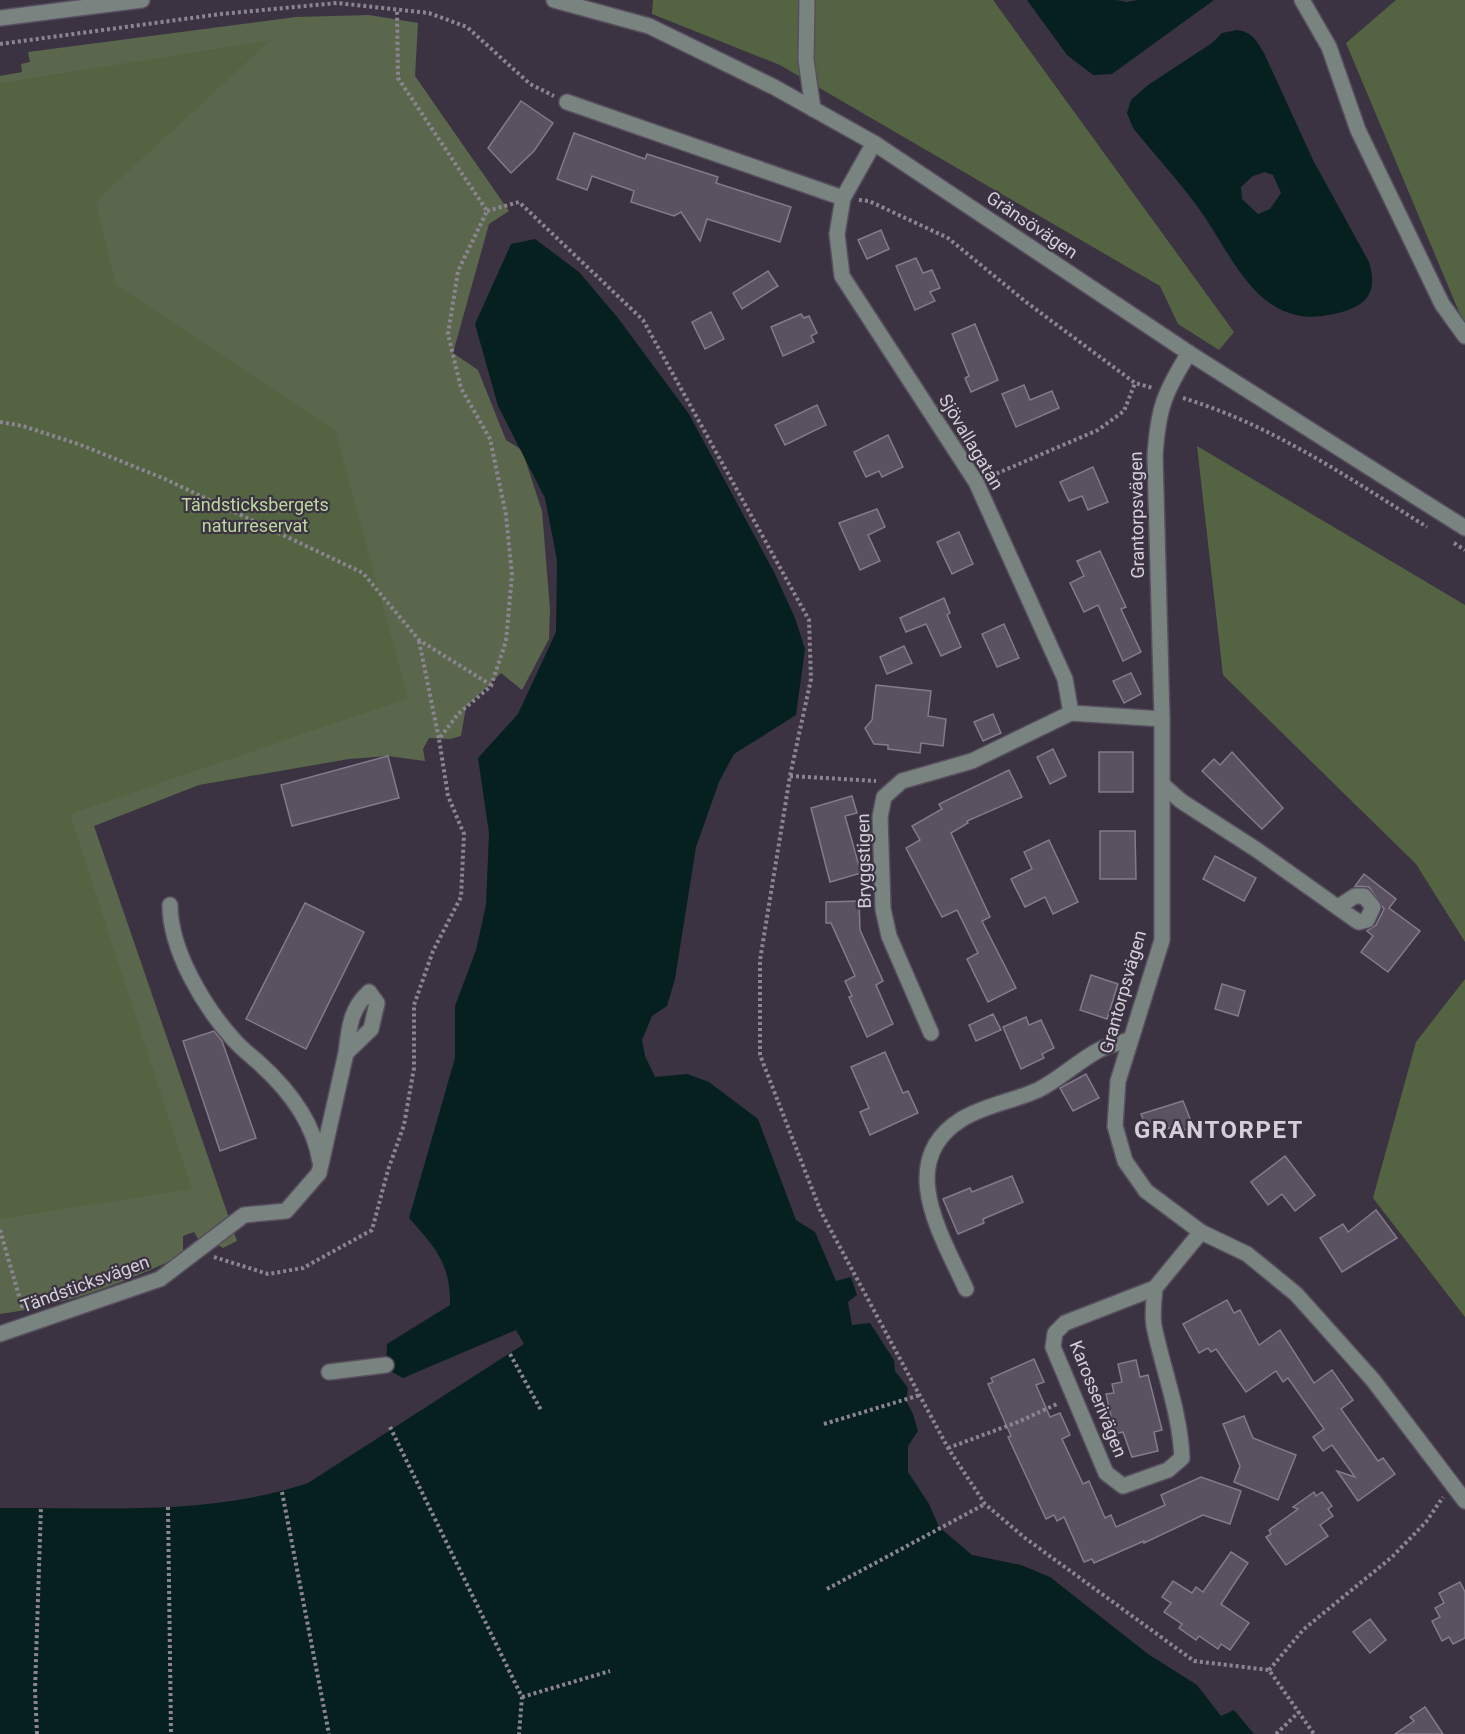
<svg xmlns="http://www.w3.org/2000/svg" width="1465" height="1734" font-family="Roboto,sans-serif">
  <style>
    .green { fill: #5a674d }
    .forest { fill: #546443 }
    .water { fill: #062020; fill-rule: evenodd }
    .building { fill: #5a5261; stroke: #837a8b; stroke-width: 1.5 }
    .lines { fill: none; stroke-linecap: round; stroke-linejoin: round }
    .minor-casing { stroke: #574f5d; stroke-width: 18 }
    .path { stroke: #8b8590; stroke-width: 4; stroke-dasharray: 3 3; stroke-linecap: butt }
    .minor { stroke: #798380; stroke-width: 15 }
    .labels { text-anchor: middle; stroke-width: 4.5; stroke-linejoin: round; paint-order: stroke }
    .street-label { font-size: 18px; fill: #d4cfd8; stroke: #3b3342 }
    .park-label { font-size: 18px; fill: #bcd89e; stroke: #3b3342 }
    .district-label { font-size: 24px; font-weight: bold; letter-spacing: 1.5px; fill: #d4cfd8; stroke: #3b3342 }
  </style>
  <rect width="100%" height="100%" fill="#3b3342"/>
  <path class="green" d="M369,15L418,23L415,76L509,211L489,224L453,353L478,370L506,440L522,450L542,511L550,609L549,639L522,690L501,673L466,707L461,736L450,739L429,738L423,749L425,761L388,756L349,759L199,785L94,826L237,1241L223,1248L212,1241L200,1242L194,1232L183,1236V1255C124,1283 64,1306 0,1314V76L22,72L21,64L30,62L28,52L296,17Z"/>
  <g class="forest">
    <polygon points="653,0 993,0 1234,332 1219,350 1178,324 1160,286 780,65 652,14"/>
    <polygon points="1396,0 1465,0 1465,326 1346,43"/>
    <polygon points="271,40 96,201 116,285 335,430 408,698 70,814 192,1189 0,1219 0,83"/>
    <polygon points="1197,446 1465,605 1465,942 1416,864 1223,675"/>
    <polygon points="1465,979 1465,1317 1373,1198 1416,1042"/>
  </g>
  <g class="water">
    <polygon points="1027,0 1116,0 1127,2 1137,0 1214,0 1112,74 1093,75 1067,55"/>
    <path d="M1237,30C1252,32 1257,41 1264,53L1313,160L1369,262C1374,279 1375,296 1357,306C1346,312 1335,314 1322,316C1255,325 1230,250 1197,206C1177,179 1154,154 1133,128L1127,113L1131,100L1148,85L1212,43L1222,33ZM1265,172L1273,175L1281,193L1270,209L1258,214L1242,199L1241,187L1253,176Z"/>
    <path d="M535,239L579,272L618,318L689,414L774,572L795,618L805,649L796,715L734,754L719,782L696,847L675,979L667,1006L652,1016L642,1040L645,1056L655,1077L687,1074L709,1082L758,1119L796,1220L815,1232L836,1281L851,1277L857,1295L848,1302L852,1325L870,1323L894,1360L895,1371L908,1388L906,1401L913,1414L918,1431L908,1446V1472L929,1504L939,1527L972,1555L1021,1565L1050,1577L1148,1654L1197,1685L1221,1716L1234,1710L1254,1734H0V1508C103,1507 209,1516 308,1483L524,1344L516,1330L403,1378L392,1372L386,1365L387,1344L450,1305C451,1264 435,1247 409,1218L455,1058V1006L476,950L486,905L489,833L478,758L518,714L556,632L557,560L545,498L498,406L475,324L511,244Z"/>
  </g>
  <g class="building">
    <polygon points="521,101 553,123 534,151 511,173 488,148"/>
    <polygon points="574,133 645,159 647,154 718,177 716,183 791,207 780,242 707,219 700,241 681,212 674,216 631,202 634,191 592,176 587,190 557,179"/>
    <polygon points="881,230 889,249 867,259 858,240"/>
    <polygon points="916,258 923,273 932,270 940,288 930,292 935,301 915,310 896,266"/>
    <polygon points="768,271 778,286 742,309 733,293"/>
    <polygon points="711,312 724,339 705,349 692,322"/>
    <polygon points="801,314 804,318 809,316 817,333 811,336 814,342 783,356 771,327"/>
    <polygon points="975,324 998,380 971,392 965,378 969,376 952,334"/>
    <polygon points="1024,385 1030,400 1052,391 1059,408 1016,427 1002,394"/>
    <polygon points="817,405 826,425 785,445 775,425"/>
    <polygon points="888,435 903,467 882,477 879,471 866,477 854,452"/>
    <polygon points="1093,467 1108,502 1088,510 1082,496 1069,501 1060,482"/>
    <polygon points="877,509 885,527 868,535 880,561 860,570 839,523"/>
    <polygon points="959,532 973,564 952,574 937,542"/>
    <polygon points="1100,551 1126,607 1121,609 1141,652 1123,661 1098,605 1084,612 1070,583 1084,576 1077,561"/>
    <polygon points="944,598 950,613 947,615 961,647 941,656 926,624 906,632 900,618"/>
    <polygon points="1004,624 1019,658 997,667 982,634"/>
    <polygon points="904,646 912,663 887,674 880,657"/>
    <polygon points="1131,673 1141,694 1124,703 1113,681"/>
    <polygon points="876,685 931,691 928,716 946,719 943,746 921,743 920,753 888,749 888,745 874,744 865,728 872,720"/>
    <polygon points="993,714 1001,733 983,741 974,722"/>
    <polygon points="1053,749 1066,776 1050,784 1037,757"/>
    <rect x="1099" y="752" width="34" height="40"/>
    <polygon points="1232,752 1283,808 1262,829 1202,771 1214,759 1220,765"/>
    <polygon points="388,756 399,798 292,826 281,785"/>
    <polygon points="1009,770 1022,797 967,821 968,823 951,833 990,917 982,921 1016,988 988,1002 967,959 978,953 957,910 942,917 906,848 920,840 912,826 942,809 939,804"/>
    <polygon points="852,796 857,813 845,816 861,873 830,882 811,808"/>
    <polygon points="1100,831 1135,831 1136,879 1100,879"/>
    <polygon points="1049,840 1078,902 1053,914 1045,897 1025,907 1011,879 1032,869 1024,852"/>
    <polygon points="1215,856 1256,878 1244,901 1203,879"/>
    <polygon points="1364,874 1396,899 1389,908 1420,931 1388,972 1361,952 1373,936 1367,931 1376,925 1384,909 1369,887 1355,886"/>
    <polygon points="859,901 860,930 883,981 876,985 893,1024 867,1037 849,997 852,996 845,981 855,976 831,923 826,923 826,902"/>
    <polygon points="305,903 364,932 306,1049 246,1019"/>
    <polygon points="1091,975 1118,984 1107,1019 1080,1010"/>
    <polygon points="1222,984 1245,991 1238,1016 1215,1009"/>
    <polygon points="993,1014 1001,1030 976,1041 969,1025"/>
    <polygon points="1026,1017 1029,1025 1041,1020 1054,1048 1042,1054 1044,1058 1021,1069 1003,1027"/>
    <polygon points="214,1031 222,1041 256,1138 220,1151 183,1041"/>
    <polygon points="885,1052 903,1093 908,1091 918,1113 870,1135 860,1112 869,1108 851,1067"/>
    <polygon points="1086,1074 1099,1098 1073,1111 1060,1088"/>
    <polygon points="1183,1101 1193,1126 1175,1134 1172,1127 1150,1136 1141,1114"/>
    <polygon points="1285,1156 1315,1195 1295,1211 1282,1194 1268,1205 1251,1182"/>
    <polygon points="1012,1176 1023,1202 983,1219 984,1223 958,1234 943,1199 970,1188 972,1192"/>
    <polygon points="1376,1210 1397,1238 1342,1272 1320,1238 1343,1224 1348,1232"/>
    <polygon points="1227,1300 1234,1313 1240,1310 1259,1345 1280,1330 1314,1383 1332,1370 1353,1400 1341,1409 1378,1461 1383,1458 1395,1474 1358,1501 1337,1471 1355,1477 1332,1445 1323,1451 1313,1437 1324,1429 1288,1378 1283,1382 1276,1371 1246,1392 1216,1349 1211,1352 1208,1348 1199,1353 1183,1324"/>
    <polygon points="1034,1359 1044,1382 1036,1385 1050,1417 1060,1413 1070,1435 1062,1439 1083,1484 1089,1481 1105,1518 1111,1515 1116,1527 1165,1505 1161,1495 1201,1477 1241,1491 1230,1524 1203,1515 1144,1543 1144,1541 1094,1563 1092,1559 1084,1562 1064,1517 1057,1521 1054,1515 1046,1519 1008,1437 1011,1436 988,1384 993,1382 991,1378"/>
    <polygon points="1136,1360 1140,1377 1148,1375 1162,1430 1154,1432 1158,1451 1132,1457 1123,1432 1115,1434 1106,1394 1114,1393 1112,1384 1122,1382 1118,1364"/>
    <polygon points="1244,1416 1253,1438 1296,1455 1278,1500 1234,1482 1240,1466 1223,1424"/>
    <polygon points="1314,1492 1316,1496 1322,1492 1332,1506 1328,1509 1333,1516 1320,1525 1328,1536 1286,1565 1266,1537 1271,1534 1269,1530 1298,1509 1293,1507"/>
    <polygon points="1231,1552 1248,1563 1221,1604 1249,1623 1230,1650 1221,1644 1218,1649 1199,1636 1196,1640 1179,1628 1182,1624 1164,1612 1171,1603 1162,1597 1173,1581 1192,1593 1196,1587 1203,1592"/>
    <polygon points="1460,1582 1465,1592 1465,1638 1453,1644 1449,1637 1442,1641 1432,1621 1440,1617 1435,1608 1444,1603 1439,1593"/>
    <polygon points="1370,1619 1386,1640 1370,1653 1353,1632"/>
    <polygon points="1425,1707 1443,1734 1395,1734 1414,1721 1410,1717"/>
  </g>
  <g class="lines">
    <defs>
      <g id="minor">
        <polyline points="554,0 649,26 774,87 874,143 1189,353 1465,528"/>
        <polyline points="807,0 806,60 813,109"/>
        <polyline points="1302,0 1329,47 1358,130 1442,304 1465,336"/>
        <polyline points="0,18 142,0"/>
        <polyline points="567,102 843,198"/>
        <polyline points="874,143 843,198 837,234 842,276 976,482 1065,679 1071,713"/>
        <path d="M1189,353C1164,393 1158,409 1155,456L1162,719V940L1118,1081L1115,1126L1125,1161L1146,1191L1201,1232L1247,1254L1296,1294L1373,1380L1465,1501"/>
        <polyline points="1163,785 1181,801 1257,850 1354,919 1359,922 1367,920 1373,907 1364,896 1355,896 1338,907"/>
        <path d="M170,905C170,950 204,1007 234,1040C241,1048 250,1055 258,1062C287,1088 314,1122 320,1162"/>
        <polyline points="931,1033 889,936 883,909 880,817 884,797 902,781 972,761 1071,713 1162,719"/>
        <path d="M1155,1288C1154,1300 1152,1314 1154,1326C1163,1370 1180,1412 1182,1458L1168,1470L1123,1486L1106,1473L1053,1347L1055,1333L1065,1323L1155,1288L1201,1232"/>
        <path d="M966,1289C942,1236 894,1161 962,1119C985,1105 1014,1101 1038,1090C1060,1079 1078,1061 1099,1050C1108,1045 1120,1043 1129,1040"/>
        <path d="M0,1334L160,1279L244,1215L286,1211L319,1173L346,1053L371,1029L377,1003L369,992C350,1009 349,1029 346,1053"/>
        <polyline points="329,1372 386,1365"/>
      </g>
    </defs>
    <use href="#minor" class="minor-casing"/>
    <g class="path">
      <polyline points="0,44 221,14 337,3 429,13 467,27 530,84 554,96"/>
      <polyline points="859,200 869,201 948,238 1026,302 1135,383 1153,388"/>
      <polyline points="487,211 519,202 643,320 809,620 811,679 790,776 760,960 760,1055 821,1212 948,1448 985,1504 1025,1538 1194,1661 1269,1670 1314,1734"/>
      <path d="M1183,398C1272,425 1349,478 1427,527"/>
      <polyline points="0,422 23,426 81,445 165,479 363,573 419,640 491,685"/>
      <polyline points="991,476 1098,430 1124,411 1135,383"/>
      <polyline points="1454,543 1465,550"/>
      <polyline points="419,641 439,739"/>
      <polyline points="790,776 876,781"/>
      <polyline points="0,1230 23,1310"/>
      <polyline points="214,1257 268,1274 303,1268 372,1230 388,1170 404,1125 414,1068 414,1005 433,951 461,897 464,834 448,796 439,739 458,714 491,686 506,641 512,575 506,515 490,439 461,388 448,334 458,271 487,211 398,78 397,9"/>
      <polyline points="510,1354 541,1410"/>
      <polyline points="824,1424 920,1395"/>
      <polyline points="390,1427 522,1697 519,1734"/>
      <polyline points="948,1448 1018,1422 1059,1403"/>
      <polyline points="282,1492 329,1734"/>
      <polyline points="168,1507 171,1734"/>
      <polyline points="827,1589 985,1504"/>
      <polyline points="1269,1670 1304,1629 1392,1557 1426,1522 1443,1497"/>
      <polyline points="522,1697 610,1671"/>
      <polyline points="37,1734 35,1690 41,1507"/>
      <polyline points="1276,1734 1299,1712"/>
    </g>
    <use href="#minor" class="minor"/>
  </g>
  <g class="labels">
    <g class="street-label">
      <text transform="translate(1032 225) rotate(34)" y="6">Gränsövägen</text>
      <text transform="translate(971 442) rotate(59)" y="6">Sjövallagatan</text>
      <text transform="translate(1137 515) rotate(-91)" y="6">Grantorpsvägen</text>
      <text transform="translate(864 861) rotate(-91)" y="6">Bryggstigen</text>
      <text transform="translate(1123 992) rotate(-74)" y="6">Grantorpsvägen</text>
      <text transform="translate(85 1284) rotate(-20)" y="6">Tändsticksvägen</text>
      <text transform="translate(1098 1399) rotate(68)" y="6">Karosserivägen</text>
    </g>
    <g class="park-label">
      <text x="255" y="511">Tändsticksbergets<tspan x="255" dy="21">naturreservat</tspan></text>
    </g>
    <g class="district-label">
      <text x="1219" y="1138">GRANTORPET</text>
    </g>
  </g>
</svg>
